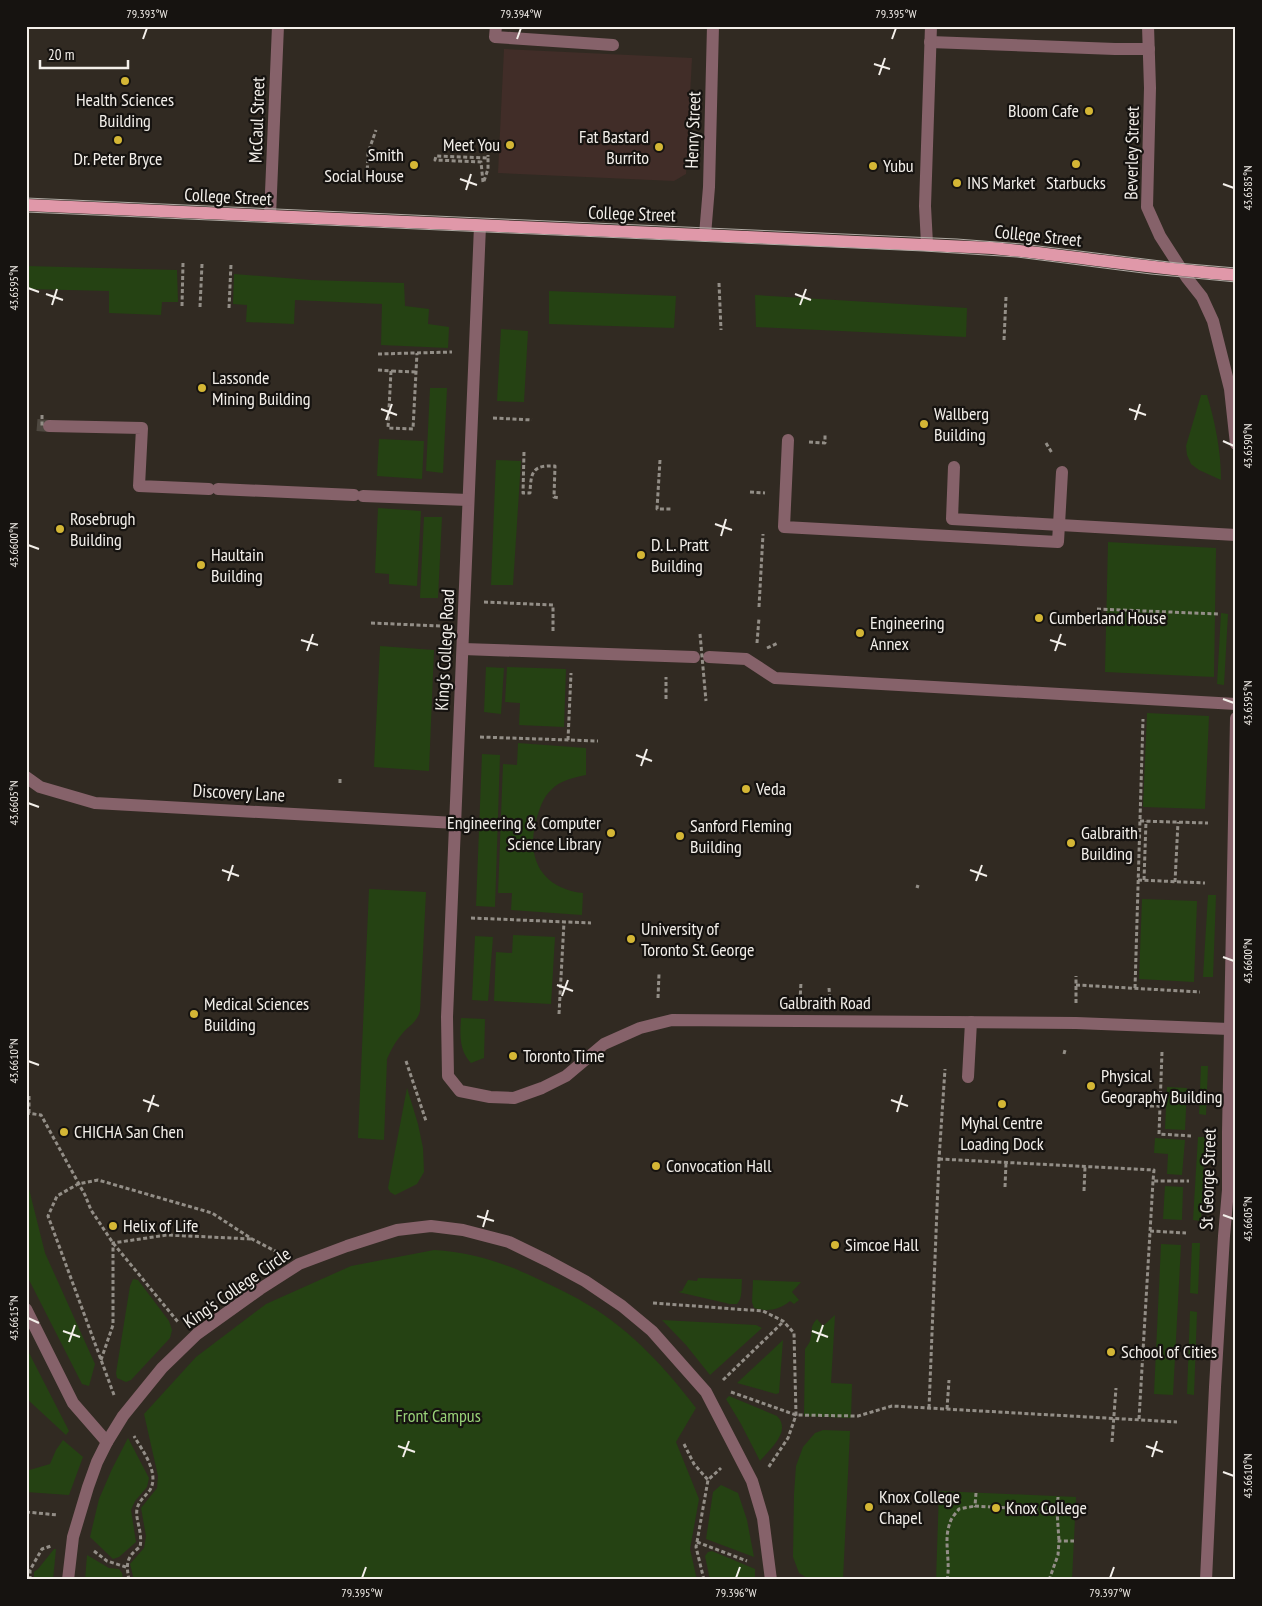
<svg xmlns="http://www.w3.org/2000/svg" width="1262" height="1606" font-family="'PT Sans Narrow',sans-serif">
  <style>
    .commercial { fill: #412d28 }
    .green { fill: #254213 }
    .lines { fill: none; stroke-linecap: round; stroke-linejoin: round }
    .minor-tunnel { stroke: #4e4840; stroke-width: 12; stroke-dasharray: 12 6; stroke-linecap: butt }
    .path { stroke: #938e87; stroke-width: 3; stroke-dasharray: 4 2.5; stroke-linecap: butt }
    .minor { stroke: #86626a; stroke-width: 12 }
    .major { stroke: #e098a9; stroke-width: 12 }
    .tram { stroke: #b0aba5; stroke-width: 1 }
    .path-bridge { stroke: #938e87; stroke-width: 3; stroke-dasharray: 4 2.5; stroke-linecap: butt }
    .ticks { fill: none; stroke: #f3efea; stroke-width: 2 }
    .poi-dot { fill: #d4b635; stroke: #161310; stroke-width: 2 }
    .labels { text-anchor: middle; stroke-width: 4.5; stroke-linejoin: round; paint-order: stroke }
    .poi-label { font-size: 18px; fill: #f3efea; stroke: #161310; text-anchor: start }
    .street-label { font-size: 18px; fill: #f3efea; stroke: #161310 }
    .park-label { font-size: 18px; fill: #99d278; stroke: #161310 }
    .neatline { fill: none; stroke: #f3efea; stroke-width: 2 }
    .ticks-label { font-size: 12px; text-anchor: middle; fill: #f3efea }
  </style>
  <rect width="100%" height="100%" fill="#312a22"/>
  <polygon class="commercial" points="504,49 692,58 686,174 674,181 498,173"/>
  <g class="green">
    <polygon points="26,266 177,270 178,302 162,302 161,315 109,313 109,291 26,289"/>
    <polygon points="234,274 311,280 404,283 405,306 429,309 428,324 449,327 448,348 381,345 382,304 295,300 294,324 246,322 247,305 233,304"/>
    <polygon points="549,291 676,296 674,328 549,324"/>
    <polygon points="755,295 967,308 966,337 756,327"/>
    <polygon points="501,329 528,331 524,402 497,401"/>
    <polygon points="430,388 447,388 443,473 426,471"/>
    <path d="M1201,395H1207C1215,422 1221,451 1221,480L1199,470L1191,464L1187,455L1186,446Z"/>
    <polygon points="379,439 424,441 422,479 377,476"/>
    <polygon points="496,460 521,461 513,585 491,585"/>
    <polygon points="378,508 421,511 417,586 389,584 389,574 375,573"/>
    <polygon points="424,517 442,517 438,598 420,598"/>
    <polygon points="1108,542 1216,548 1214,677 1105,672"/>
    <polygon points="1221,613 1228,614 1224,685 1217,684"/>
    <polygon points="380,646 434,650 429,771 374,767"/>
    <polygon points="486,667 504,668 501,714 484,712"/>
    <polygon points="507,667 566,669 564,727 519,725 520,703 505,702"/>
    <polygon points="1147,713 1209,716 1205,809 1143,807"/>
    <path d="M518,743L586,748V775C572,778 561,780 551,790C543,797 539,810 536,821C526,859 542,888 583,893L582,915L511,910L512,893H498L503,764L517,765Z"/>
    <polygon points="482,754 500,755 495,907 476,906"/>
    <path d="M369,889L426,892L420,1011C416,1024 410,1024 402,1034C395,1042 391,1050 387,1059L384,1140L358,1138Z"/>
    <polygon points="1208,895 1216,895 1213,977 1203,977"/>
    <polygon points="1142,899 1197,901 1194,982 1139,979"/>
    <polygon points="513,935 555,937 551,1004 494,1001 496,952 512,953"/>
    <polygon points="475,936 493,937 488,1001 472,1000"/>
    <path d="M461,1018L485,1019L484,1058L471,1063C459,1050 460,1035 461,1018Z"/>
    <polygon points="1201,1066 1208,1066 1206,1115 1199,1114"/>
    <polygon points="1167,1087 1187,1088 1185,1130 1165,1129"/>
    <polygon points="407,1088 418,1124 423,1148 424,1172 417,1184 395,1195 390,1192 388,1188"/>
    <polygon points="1198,1137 1205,1137 1201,1221 1193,1220"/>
    <polygon points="1155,1138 1185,1140 1182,1175 1167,1174 1168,1154 1154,1153"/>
    <polygon points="26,1177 45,1253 95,1364 89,1386 82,1384 26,1274"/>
    <polygon points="1165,1186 1183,1187 1182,1220 1163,1219"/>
    <polygon points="1192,1243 1200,1243 1198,1294 1190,1293"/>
    <polygon points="1161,1244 1181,1245 1173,1395 1154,1394"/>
    <path d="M434,1250C472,1252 505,1263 540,1280C557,1288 574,1296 590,1306C632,1331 667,1370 696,1408L676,1442L699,1499L690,1549L697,1580H134L130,1564L144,1548L146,1536L141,1508L157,1488L158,1476L144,1414L196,1357L266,1304L351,1266Z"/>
    <path d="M698,1278L742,1279C741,1288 743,1298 737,1304H730L678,1292L682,1291L688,1280L697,1281Z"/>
    <polygon points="133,1279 138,1280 169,1321 172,1330 170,1338 131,1380 126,1382 117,1378 116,1373 130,1286"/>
    <path d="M753,1280L801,1282L792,1292L799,1300L794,1304L790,1301C779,1310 768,1312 754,1308L752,1302Z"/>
    <polygon points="1190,1311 1197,1312 1194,1395 1187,1394"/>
    <path d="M835,1315L831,1383L852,1384L851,1418L804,1416L805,1349C807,1346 809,1344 810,1341C813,1332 809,1327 817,1319L823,1326Z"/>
    <polygon points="662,1320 756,1325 762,1328 710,1375 686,1345"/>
    <polygon points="783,1340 779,1393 776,1394 737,1383"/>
    <polygon points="26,1347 69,1431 66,1435 26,1398"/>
    <path d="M729,1396L777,1416C792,1431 770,1449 760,1461L741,1424L726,1399Z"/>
    <polygon points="823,1430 850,1431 843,1580 809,1579 799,1573 793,1557 794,1494 796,1466 803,1447 815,1433"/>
    <polygon points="128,1438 149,1478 147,1487 135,1501 131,1510 136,1542 119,1557 113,1559 90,1537 99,1499 112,1469"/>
    <polygon points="63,1440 83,1457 69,1495 26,1492 26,1471 50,1464 56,1450"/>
    <polygon points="721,1485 738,1493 747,1520 754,1557 706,1539 713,1492"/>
    <polygon points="939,1491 1076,1497 1072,1580 936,1580"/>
    <polygon points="54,1549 56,1549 53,1580 34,1580 34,1572 38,1569"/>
    <polygon points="712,1551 755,1569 755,1580 710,1580 705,1556 708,1552"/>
    <polygon points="87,1555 109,1568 119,1569 122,1573 123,1580 85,1580"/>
  </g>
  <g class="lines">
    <polyline class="minor-tunnel" points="37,425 49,426"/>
    <g class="path">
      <polyline points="367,176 368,153 376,130"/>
      <polyline points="484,181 488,169 488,158"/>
      <polyline points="483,182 481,162 435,160 436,156 488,158 488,155"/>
      <polyline points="719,283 721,330"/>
      <polyline points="182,306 183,263"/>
      <polyline points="200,307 202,264"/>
      <polyline points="229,308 231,264"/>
      <polyline points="1004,340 1006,297"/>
      <polyline points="378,354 452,352"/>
      <polyline points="378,370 391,371 388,428 413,429 417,353"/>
      <polyline points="392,371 416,372"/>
      <polyline points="493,418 532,420"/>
      <polyline points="809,442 825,443 825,433"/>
      <polyline points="1046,443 1052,453"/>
      <path d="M524,452L523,493H530C531,472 532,465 555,466L554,497L559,498"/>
      <polyline points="660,460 657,509 672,509"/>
      <polyline points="750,492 765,493"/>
      <polyline points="484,602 553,605 553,632"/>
      <polyline points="759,607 763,534"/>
      <polyline points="1097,609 1218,614"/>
      <polyline points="371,623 440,626"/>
      <polyline points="757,643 759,618"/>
      <polyline points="767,648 778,643"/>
      <polyline points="666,699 666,677"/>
      <polyline points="480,737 598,741"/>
      <polyline points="568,740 571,673"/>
      <polyline points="340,783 340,778"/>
      <polyline points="1140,821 1208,823"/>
      <polyline points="1138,880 1205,883"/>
      <polyline points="1144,880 1146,821"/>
      <polyline points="1175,882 1178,822"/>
      <polyline points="916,886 919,887"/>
      <polyline points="471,918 591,923"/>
      <polyline points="1076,985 1200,992"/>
      <polyline points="829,988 830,1000"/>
      <polyline points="1135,988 1143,719"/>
      <polyline points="658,998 659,974"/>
      <polyline points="800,1001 801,982"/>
      <polyline points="1076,1003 1076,976"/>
      <polyline points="559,1014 564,922"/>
      <polyline points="1162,1052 1159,1134 1191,1136"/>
      <polyline points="1064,1054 1065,1050"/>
      <polyline points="406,1061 426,1121"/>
      <polyline points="1150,1106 1160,1106"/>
      <polyline points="26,1113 41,1115 85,1195 91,1210 113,1243 178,1322"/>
      <polyline points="29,1113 29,1096"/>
      <polyline points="939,1159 1154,1170 1153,1181 1189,1181"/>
      <polyline points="1005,1187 1006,1163"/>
      <polyline points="1084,1191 1085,1167"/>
      <polyline points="1150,1231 1186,1233"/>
      <polyline points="653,1303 763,1311 783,1321 794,1333 796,1415 788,1438 768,1468"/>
      <polyline points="101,1360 113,1325 113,1243 167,1235 252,1239"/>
      <polyline points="723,1380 783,1322"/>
      <polyline points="731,1392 796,1415 858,1416 892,1406 1177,1422"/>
      <polyline points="114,1395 48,1216 57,1196 78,1184 98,1180 212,1213 252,1239 277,1252"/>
      <polyline points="929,1408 939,1159 945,1069"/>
      <polyline points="947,1409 949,1380"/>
      <polyline points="1139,1419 1153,1181"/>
      <polyline points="1112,1442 1116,1388"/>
      <polyline points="684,1444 694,1464 708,1480"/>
      <polyline points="976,1493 975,1506 1057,1511"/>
      <polyline points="1058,1497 1057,1511 1059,1541"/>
      <polyline points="26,1512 58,1515"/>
      <polyline points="697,1542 747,1561"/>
      <polyline points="94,1551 107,1561 126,1567"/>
      <polyline points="30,1580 30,1570 42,1549 51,1546"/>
      <path d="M129,1580C126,1564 126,1557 140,1547C143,1532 135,1520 137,1509C139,1500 145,1497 150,1490C160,1473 142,1450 134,1436"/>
      <polyline points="704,1580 696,1547 697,1542 708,1480 721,1468"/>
      <path d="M947,1580C951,1562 943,1540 950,1523C951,1518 956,1513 959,1509L975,1506"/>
      <polyline points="1049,1580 1058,1555 1059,1541 1074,1541"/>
    </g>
    <g class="minor">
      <polyline points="496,26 495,37 613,45"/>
      <polyline points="1148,26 1150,88 1147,207 1160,236 1187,278 1202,297 1213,321 1230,389 1236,444"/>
      <polyline points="930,42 1115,49 1149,49"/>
      <polyline points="270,216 278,26"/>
      <polyline points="480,226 447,1017 448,1076 460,1091 490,1097 514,1098 542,1088 566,1076 604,1044 640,1028 672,1020 1076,1023 1229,1029"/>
      <polyline points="705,235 709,187 713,26"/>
      <polyline points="927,244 925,206 931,26"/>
      <polyline points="49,426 142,428 139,486 209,489"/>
      <polyline points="788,440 784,527 1058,542 1062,472"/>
      <polyline points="954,467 952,519 1236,535"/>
      <polyline points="218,489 354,495"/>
      <polyline points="363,496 468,500"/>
      <polyline points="463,649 694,657"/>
      <polyline points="709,657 746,659 775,678 1236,704"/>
      <polyline points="26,777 40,787 95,803 455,823"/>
      <polyline points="968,1077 971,1022"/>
      <polyline points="26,1309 73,1403 107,1442"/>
      <polyline points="68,1580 73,1537 88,1487 97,1462 107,1442 123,1416 162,1368 197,1334 260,1289 299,1264 347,1246 397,1230 431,1226 463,1230 509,1242 548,1261 585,1281 622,1306 652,1331 706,1392 752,1481 763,1518 771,1580"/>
      <polyline points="1206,1580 1215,1387 1224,1236 1228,1190 1228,1132 1236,718"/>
    </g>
    <path class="major" d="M26,205L992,248C1073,256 1154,269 1236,275"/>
    <g class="tram">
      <polyline points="26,198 957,239 1022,244 1177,263 1236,268"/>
      <polyline points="26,212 924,251 1017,257 1151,274 1236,282"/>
    </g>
    <g class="path-bridge">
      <polyline points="42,415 42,427"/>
      <polyline points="700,634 706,701"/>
    </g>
  </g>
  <path class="ticks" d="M143,39L147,28M517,39L521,28M892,39L896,28M874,64L890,69M879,75L885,58M460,179L477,185M1223,184L1234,188M466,190L471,174M28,288L39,292M46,294L63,300M795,294L811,300M52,305L57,289M800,305L806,289M381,409L397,415M1129,409L1146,415M386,420L392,404M1135,420L1140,404M1223,441L1234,446M715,524L732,530M721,536L726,519M28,545L39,549M301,640L318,645M1050,640L1066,645M307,651L313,634M1055,651L1061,634M1223,699L1234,703M636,755L652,761M641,766L647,749M28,803L39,807M222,870L239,876M970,870L987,876M228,881L233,865M976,881L982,865M1223,957L1234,961M557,985L573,991M562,996L568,980M28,1061L39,1065M143,1100L159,1106M891,1100L908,1106M148,1112L154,1095M897,1112L902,1095M1223,1215L1234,1219M477,1216L494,1221M483,1227L488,1210M28,1318L39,1323M63,1331L80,1337M812,1331L828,1337M69,1342L75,1325M817,1342L823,1325M398,1446L415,1452M1146,1446L1163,1452M403,1457L409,1441M1152,1457L1157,1441M1223,1472L1234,1476M362,1578L366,1567M736,1578L740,1567M1110,1578L1114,1567"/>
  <g class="poi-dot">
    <circle cx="125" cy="81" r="5"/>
    <circle cx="1089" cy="111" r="5"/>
    <circle cx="118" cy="140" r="5"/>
    <circle cx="510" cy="145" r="5"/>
    <circle cx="659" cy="147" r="5"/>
    <circle cx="1076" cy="164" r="5"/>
    <circle cx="414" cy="165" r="5"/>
    <circle cx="873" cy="166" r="5"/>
    <circle cx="957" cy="183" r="5"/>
    <circle cx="202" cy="388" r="5"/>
    <circle cx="924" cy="424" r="5"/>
    <circle cx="60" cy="529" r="5"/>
    <circle cx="641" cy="555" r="5"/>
    <circle cx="201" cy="565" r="5"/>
    <circle cx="1039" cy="618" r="5"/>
    <circle cx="860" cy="633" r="5"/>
    <circle cx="746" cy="789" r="5"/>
    <circle cx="611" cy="833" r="5"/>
    <circle cx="680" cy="836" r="5"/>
    <circle cx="1071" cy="843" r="5"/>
    <circle cx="631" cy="939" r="5"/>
    <circle cx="194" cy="1014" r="5"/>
    <circle cx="513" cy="1056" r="5"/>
    <circle cx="1091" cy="1086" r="5"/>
    <circle cx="1002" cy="1104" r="5"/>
    <circle cx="64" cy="1132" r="5"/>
    <circle cx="656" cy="1166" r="5"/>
    <circle cx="113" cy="1226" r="5"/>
    <circle cx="835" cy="1245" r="5"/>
    <circle cx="1111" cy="1352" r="5"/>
    <circle cx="869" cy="1507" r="5"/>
    <circle cx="996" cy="1508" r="5"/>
  </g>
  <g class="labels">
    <g class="poi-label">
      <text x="125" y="106" text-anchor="middle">Health Sciences<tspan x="125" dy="21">Building</tspan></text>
      <text x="1079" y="117" text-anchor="end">Bloom Cafe</text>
      <text x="649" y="143" text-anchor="end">Fat Bastard<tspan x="649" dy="21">Burrito</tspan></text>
      <text x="500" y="151" text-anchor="end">Meet You</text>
      <text x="404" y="161" text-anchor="end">Smith<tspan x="404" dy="21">Social House</tspan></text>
      <text x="118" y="165" text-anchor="middle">Dr. Peter Bryce</text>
      <text x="883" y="172">Yubu</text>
      <text x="967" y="189">INS Market</text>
      <text x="1076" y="189" text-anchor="middle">Starbucks</text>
      <text x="212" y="384">Lassonde<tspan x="212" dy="21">Mining Building</tspan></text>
      <text x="934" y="420">Wallberg<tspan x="934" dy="21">Building</tspan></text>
      <text x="70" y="525">Rosebrugh<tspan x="70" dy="21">Building</tspan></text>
      <text x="651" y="551">D. L. Pratt<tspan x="651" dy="21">Building</tspan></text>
      <text x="211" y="561">Haultain<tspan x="211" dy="21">Building</tspan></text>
      <text x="1049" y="624">Cumberland House</text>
      <text x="870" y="629">Engineering<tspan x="870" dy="21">Annex</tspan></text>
      <text x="756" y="795">Veda</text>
      <text x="601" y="829" text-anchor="end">Engineering &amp; Computer<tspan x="601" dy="21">Science Library</tspan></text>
      <text x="690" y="832">Sanford Fleming<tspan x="690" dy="21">Building</tspan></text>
      <text x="1081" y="839">Galbraith<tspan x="1081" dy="21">Building</tspan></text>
      <text x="641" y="935">University of<tspan x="641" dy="21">Toronto St. George</tspan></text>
      <text x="204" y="1010">Medical Sciences<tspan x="204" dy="21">Building</tspan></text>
      <text x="523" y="1062">Toronto Time</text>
      <text x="1101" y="1082">Physical<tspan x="1101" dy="21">Geography Building</tspan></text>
      <text x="1002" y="1129" text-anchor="middle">Myhal Centre<tspan x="1002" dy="21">Loading Dock</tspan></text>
      <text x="74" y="1138">CHICHA San Chen</text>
      <text x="666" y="1172">Convocation Hall</text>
      <text x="123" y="1232">Helix of Life</text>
      <text x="845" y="1251">Simcoe Hall</text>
      <text x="1121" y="1358">School of Cities</text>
      <text x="879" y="1503">Knox College<tspan x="879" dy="21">Chapel</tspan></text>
      <text x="1006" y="1514">Knox College</text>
    </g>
    <g class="street-label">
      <text transform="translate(257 120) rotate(-88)" y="6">McCaul Street</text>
      <text transform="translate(693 130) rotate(-88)" y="6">Henry Street</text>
      <text transform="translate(1132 153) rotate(-89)" y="6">Beverley Street</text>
      <text transform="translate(228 197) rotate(3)" y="6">College Street</text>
      <text transform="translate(632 214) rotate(2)" y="6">College Street</text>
      <text transform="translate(1038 236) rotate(6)" y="6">College Street</text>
      <text transform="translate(445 650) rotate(-87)" y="6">King's College Road</text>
      <text transform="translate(239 793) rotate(3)" y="6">Discovery Lane</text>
      <text x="825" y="1009">Galbraith Road</text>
      <text transform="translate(1208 1179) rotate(-88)" y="6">St George Street</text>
      <text transform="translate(237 1288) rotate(-35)" y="6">King's College Circle</text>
    </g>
    <g class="park-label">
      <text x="438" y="1422">Front Campus</text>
    </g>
  </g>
  <rect width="1262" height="1606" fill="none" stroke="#161310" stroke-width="55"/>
  <path d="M40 60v8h88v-8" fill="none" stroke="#f3efea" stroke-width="2.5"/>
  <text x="48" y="60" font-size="15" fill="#f3efea" stroke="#161310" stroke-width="4" paint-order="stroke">20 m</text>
  <rect x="28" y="28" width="1206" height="1550" class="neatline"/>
  <g class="ticks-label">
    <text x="147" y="18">79.393°W</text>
    <text x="521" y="18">79.394°W</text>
    <text x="896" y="18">79.395°W</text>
    <text transform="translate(1248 188) rotate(-90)" y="4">43.6585°N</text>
    <text transform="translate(14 288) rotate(-90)" y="4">43.6595°N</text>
    <text transform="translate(1248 446) rotate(-90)" y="4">43.6590°N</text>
    <text transform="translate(14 545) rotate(-90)" y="4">43.6600°N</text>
    <text transform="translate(1248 703) rotate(-90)" y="4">43.6595°N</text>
    <text transform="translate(14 803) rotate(-90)" y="4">43.6605°N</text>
    <text transform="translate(1248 961) rotate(-90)" y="4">43.6600°N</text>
    <text transform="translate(14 1061) rotate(-90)" y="4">43.6610°N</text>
    <text transform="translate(1248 1219) rotate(-90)" y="4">43.6605°N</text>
    <text transform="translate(14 1318) rotate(-90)" y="4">43.6615°N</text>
    <text transform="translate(1248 1476) rotate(-90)" y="4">43.6610°N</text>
    <text x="362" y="1597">79.395°W</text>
    <text x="736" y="1597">79.396°W</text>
    <text x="1110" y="1597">79.397°W</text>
  </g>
</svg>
